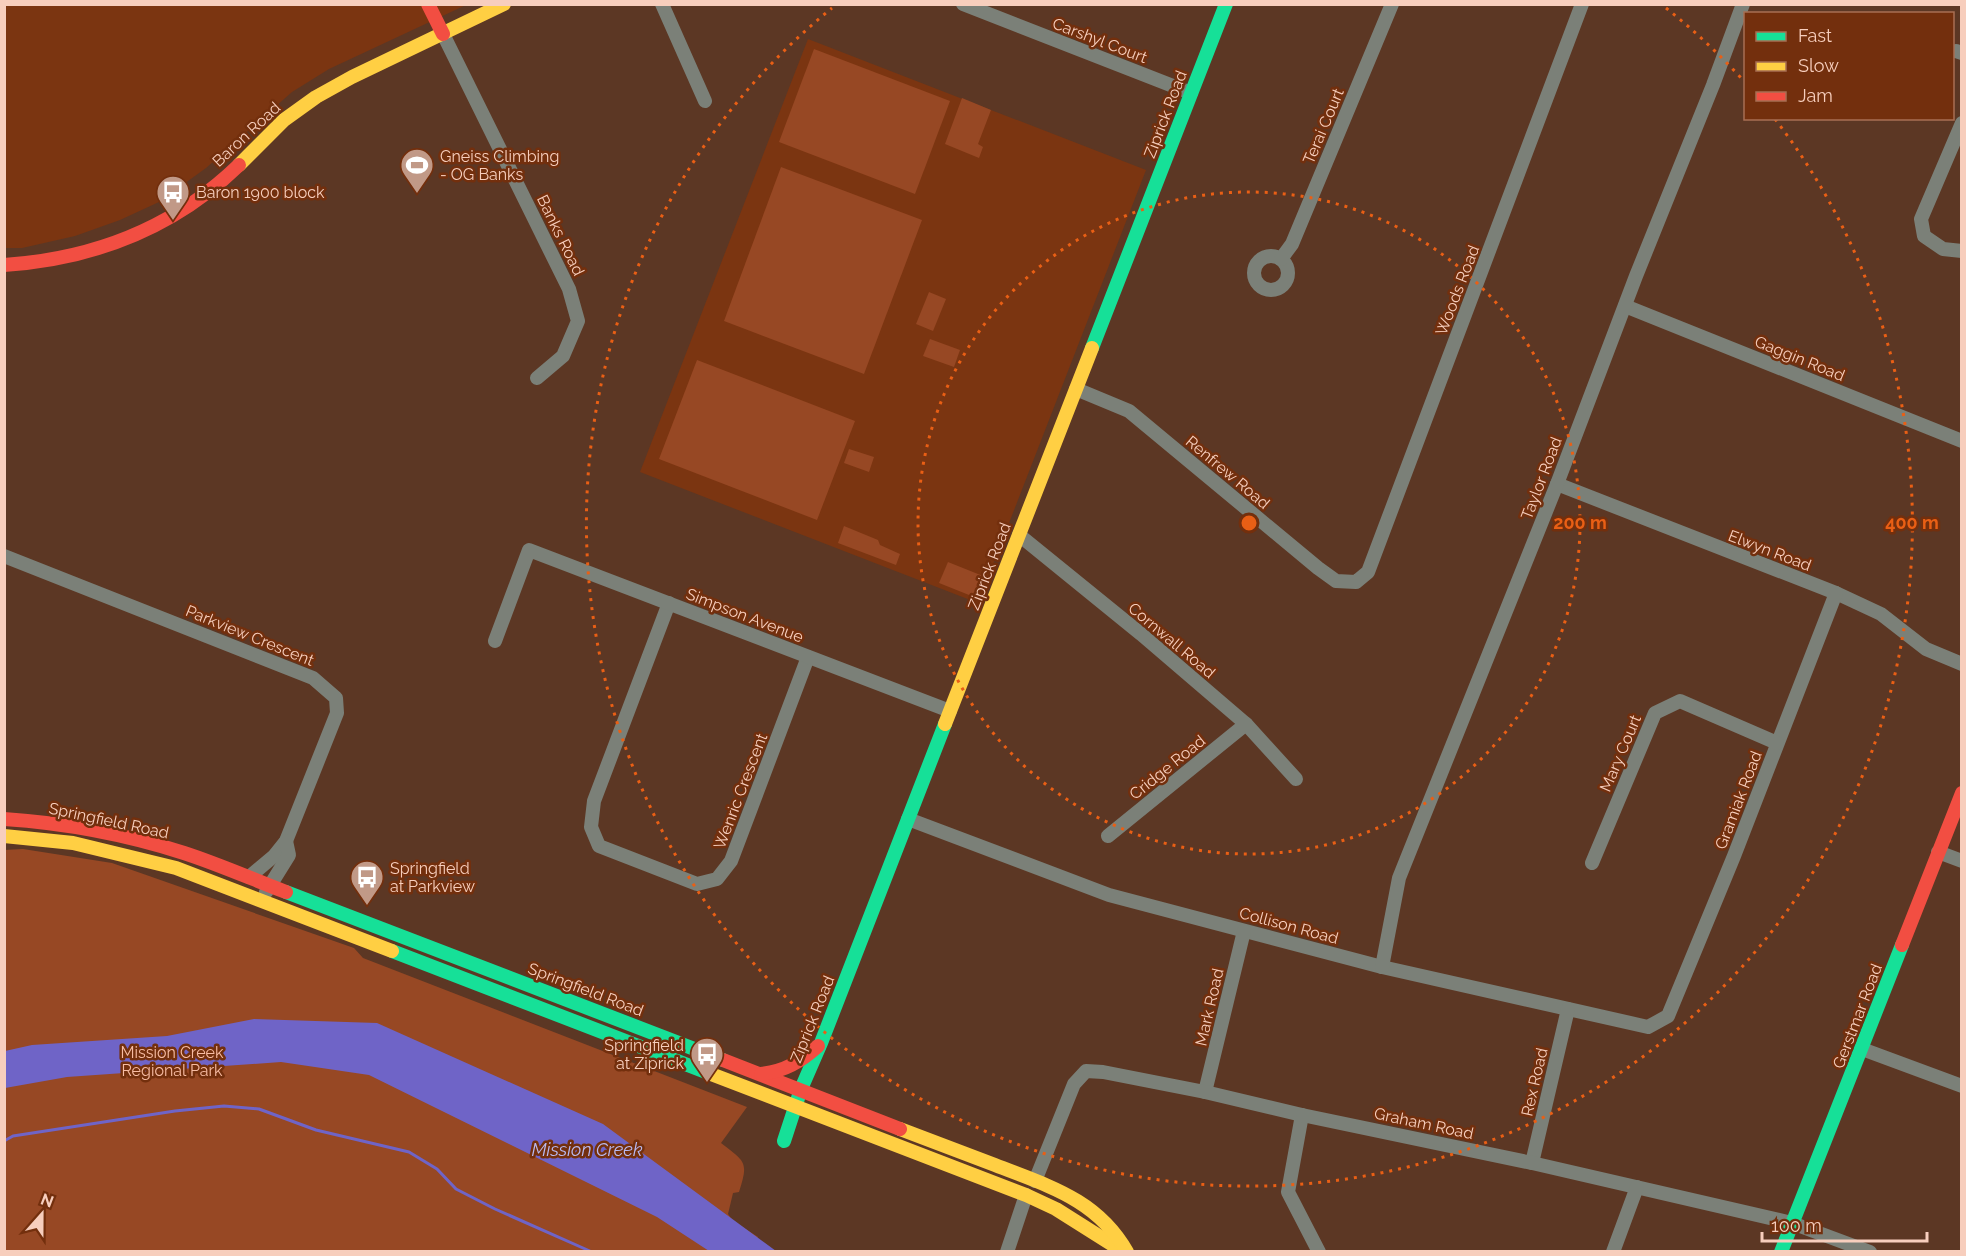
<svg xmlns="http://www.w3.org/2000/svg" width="1966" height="1256" font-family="Raleway,sans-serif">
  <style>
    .built { fill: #7b3511 }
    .green { fill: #974824 }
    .water { fill: #6f64c7 }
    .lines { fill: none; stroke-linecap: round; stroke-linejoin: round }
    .stream { stroke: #6f64c7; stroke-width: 3 }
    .street { stroke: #7b8078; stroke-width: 14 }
    .fast { stroke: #16e098; stroke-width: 14 }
    .slow { stroke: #ffcf43; stroke-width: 14 }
    .jam { stroke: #f24e42; stroke-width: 14 }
    .ring { fill: none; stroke: #e95f15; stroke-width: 3; stroke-dasharray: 3 6 }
    .labels { text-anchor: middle; stroke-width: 5; stroke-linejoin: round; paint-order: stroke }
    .street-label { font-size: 16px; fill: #f7cebd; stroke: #732f0d }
    .poi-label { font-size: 16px; fill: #f7cebd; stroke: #732f0d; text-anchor: start }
    .park-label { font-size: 16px; fill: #f7bca3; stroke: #732f0d }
    .water-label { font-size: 18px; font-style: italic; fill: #b9baf1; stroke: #732f0d }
    .centre { fill: #e95f15; stroke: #732f0d; stroke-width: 3 }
    .ring-label { font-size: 18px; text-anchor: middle; font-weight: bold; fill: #e95f15; stroke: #732f0d; stroke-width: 5; stroke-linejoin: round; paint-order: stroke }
  </style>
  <rect width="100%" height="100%" fill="#5c3724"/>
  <g class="built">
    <polygon points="4,5 466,5 329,69 292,92 206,168 159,202 120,220 75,236 22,248 5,248"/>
    <polygon points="808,39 1146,170 978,603 640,472"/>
  </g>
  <g class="green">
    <polygon points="814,49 950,101 915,194 779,142"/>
    <polygon points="962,98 991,110 978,144 983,147 979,158 945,144"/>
    <polygon points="781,167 922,220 864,374 724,321"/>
    <polygon points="929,292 946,299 933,331 916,324"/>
    <polygon points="930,339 960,350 954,367 923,356"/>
    <polygon points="697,360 855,421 817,520 659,459"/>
    <polygon points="849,449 874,457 869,472 844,463"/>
    <polygon points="844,526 878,540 880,545 900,554 896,565 838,543"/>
    <polygon points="948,562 983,576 974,597 939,583"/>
    <path d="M23,849L112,863L354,948L363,958L747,1107L721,1143C745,1162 749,1161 739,1192L733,1193L728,1214L733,1221L758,1237L752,1251H5L4,850Z"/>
  </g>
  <polygon class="water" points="254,1019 377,1023 603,1124 776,1251 709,1251 657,1217 369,1075 281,1062 67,1077 5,1088 5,1051 32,1045 167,1036"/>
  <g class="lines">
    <polyline class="stream" points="4,1141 13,1136 175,1111 224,1106 259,1109 316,1130 409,1152 437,1169 456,1189 495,1209 592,1252"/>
    <g class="street">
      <polyline points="662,4 705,101"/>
      <polyline points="963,4 1191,93"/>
      <polyline points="443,34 569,289 578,321 563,356 537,378"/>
      <polyline points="1956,51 1962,53"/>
      <polyline points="1962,123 1921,219 1924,236 1943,249 1962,251"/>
      <circle cx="1271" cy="273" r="17"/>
      <polyline points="1281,259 1292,244 1392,4"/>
      <polyline points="1625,306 1962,441"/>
      <polyline points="1076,389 1129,411 1318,568 1336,581 1356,582 1368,572 1582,4"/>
      <polyline points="1557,484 1836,593 1881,614 1926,649 1962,664"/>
      <polyline points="1019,535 1141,634 1246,724 1296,779"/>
      <polyline points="4,556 313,678 336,698 337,713 286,841 274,856 249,877"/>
      <polyline points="669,603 594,801 591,827 599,846 697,884 717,879 731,861 808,657"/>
      <polyline points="495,641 529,550 950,711"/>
      <polyline points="908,819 1109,895 1382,967 1648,1027 1668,1016 1734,856 1836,593"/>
      <polyline points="1108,836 1246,724"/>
      <polyline points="1938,852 1962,861"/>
      <polyline points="1592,863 1655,713 1680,701 1777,743"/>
      <polyline points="266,892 289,855 286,841"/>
      <polyline points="1382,967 1399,878 1557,484 1636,276 1713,85 1743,4"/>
      <polyline points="1862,1049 1962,1086"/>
      <polyline points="1205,1092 1244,931"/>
      <polyline points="1302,1115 1288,1192 1319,1252"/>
      <polyline points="1532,1163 1568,1009"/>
      <polyline points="1035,1181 1074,1084 1086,1071 1103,1072 1205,1092 1302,1115 1532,1163 1792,1223 1870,1252"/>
      <polyline points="1007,1252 1026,1195"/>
      <polyline points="1613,1252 1637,1187"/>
    </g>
    <g class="fast">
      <polyline points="1092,348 1226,4"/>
      <polyline points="286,892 723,1060"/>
      <polyline points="392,951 711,1074"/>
      <polyline points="784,1141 801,1089 821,1043 945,724"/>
      <polyline points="1781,1252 1902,945"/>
    </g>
    <g class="slow">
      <polyline points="239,165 284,120 316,97 352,77 504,4"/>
      <polyline points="945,724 1092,348"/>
      <polyline points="4,836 73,843 176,868 392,951"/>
      <polyline points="711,1074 1026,1195 1056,1209 1124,1252"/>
      <path d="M900,1129C932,1141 964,1153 995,1165C1048,1186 1097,1199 1127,1252"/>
    </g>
    <g class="jam">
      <polyline points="428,4 443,34"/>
      <path d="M4,265C93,259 174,228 239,165"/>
      <path d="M4,819C65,823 125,834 184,853C218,864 252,879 286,892"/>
      <polyline points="1902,945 1962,793"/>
      <polyline points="723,1060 900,1129"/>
      <path d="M761,1074C785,1071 800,1062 818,1046"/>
    </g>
  </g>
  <g class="ring">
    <circle cx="1249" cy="523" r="331"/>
    <path d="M1666 8A663 663 0 0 1 1742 79M1775 119A663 663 0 1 1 832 8"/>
  </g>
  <defs>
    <symbol id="stadium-pin" viewBox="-11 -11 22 30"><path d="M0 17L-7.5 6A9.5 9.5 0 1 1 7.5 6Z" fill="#c19987" stroke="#732f0d"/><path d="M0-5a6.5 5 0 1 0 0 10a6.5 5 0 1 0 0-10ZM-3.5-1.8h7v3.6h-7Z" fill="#fff"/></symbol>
    <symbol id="bus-pin" viewBox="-11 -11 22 30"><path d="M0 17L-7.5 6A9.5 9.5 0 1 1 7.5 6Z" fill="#c19987" stroke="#732f0d"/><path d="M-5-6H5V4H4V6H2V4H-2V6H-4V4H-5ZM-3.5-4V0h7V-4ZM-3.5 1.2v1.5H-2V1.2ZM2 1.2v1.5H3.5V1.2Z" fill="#fff"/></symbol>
  </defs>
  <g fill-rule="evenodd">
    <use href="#stadium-pin" x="398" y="146" width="38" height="52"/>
    <use href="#bus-pin" x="154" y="173" width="38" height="52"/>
    <use href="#bus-pin" x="348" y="858" width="38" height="52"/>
    <use href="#bus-pin" x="688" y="1035" width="38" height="52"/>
  </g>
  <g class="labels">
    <g class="street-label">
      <text transform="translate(1100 40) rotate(21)" y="6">Carshyl Court</text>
      <text transform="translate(1165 114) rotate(-69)" y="6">Ziprick Road</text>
      <text transform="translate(1323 126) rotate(-67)" y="6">Terai Court</text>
      <text transform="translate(246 134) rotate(-43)" y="6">Baron Road</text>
      <text transform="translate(561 235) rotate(64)" y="6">Banks Road</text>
      <text transform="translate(1457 290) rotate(-69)" y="6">Woods Road</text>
      <text transform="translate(1800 358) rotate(22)" y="6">Gaggin Road</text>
      <text transform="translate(1228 472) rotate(40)" y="6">Renfrew Road</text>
      <text transform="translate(1541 478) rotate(-69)" y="6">Taylor Road</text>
      <text transform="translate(1770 550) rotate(21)" y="6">Elwyn Road</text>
      <text transform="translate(989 566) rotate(-69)" y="6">Ziprick Road</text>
      <text transform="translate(745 615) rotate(21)" y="6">Simpson Avenue</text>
      <text transform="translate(250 635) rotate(22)" y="6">Parkview Crescent</text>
      <text transform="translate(1172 640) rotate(40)" y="6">Cornwall Road</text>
      <text transform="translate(1620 753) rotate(-67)" y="6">Mary Court</text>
      <text transform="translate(1167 767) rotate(-39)" y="6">Cridge Road</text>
      <text transform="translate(740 791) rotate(-69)" y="6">Wenric Crescent</text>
      <text transform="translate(1738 800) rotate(-69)" y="6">Gramiak Road</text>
      <text transform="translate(109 820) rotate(12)" y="6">Springfield Road</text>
      <text transform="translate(1289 925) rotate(15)" y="6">Collison Road</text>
      <text transform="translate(586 989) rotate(21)" y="6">Springfield Road</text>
      <text transform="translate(1209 1007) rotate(-77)" y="6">Mark Road</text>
      <text transform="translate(1857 1016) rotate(-69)" y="6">Gerstmar Road</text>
      <text transform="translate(812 1019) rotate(-68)" y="6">Ziprick Road</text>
      <text transform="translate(1534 1082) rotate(-77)" y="6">Rex Road</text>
      <text transform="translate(1424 1123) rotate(12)" y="6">Graham Road</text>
    </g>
    <g class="poi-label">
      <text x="440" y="162">Gneiss Climbing<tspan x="440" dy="18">- OG Banks</tspan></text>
      <text x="196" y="198">Baron 1900 block</text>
      <text x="390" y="874">Springfield<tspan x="390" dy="18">at Parkview</tspan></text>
      <text x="684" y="1051" text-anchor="end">Springfield<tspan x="684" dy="18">at Ziprick</tspan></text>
    </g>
    <g class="park-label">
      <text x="172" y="1058">Mission Creek<tspan x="172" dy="18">Regional Park</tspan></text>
    </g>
    <g class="water-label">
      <text x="587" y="1156">Mission Creek</text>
    </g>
  </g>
  <circle cx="1249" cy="523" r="9" class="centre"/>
  <g class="ring-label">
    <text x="1580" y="529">200 m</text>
    <text x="1912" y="529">400 m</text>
  </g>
  <rect width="1966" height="1256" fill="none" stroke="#f7cebd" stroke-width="12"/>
  <rect x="1744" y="12" width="210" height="108" fill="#732f0d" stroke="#a86f53" stroke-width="1.5"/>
  <rect x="1756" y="32" width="30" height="9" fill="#16e098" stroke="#a86f53" stroke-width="1.5"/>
  <text x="1798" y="42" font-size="18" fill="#f7cebd">Fast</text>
  <rect x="1756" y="62" width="30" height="9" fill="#ffcf43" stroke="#a86f53" stroke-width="1.5"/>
  <text x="1798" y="72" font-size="18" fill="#f7cebd">Slow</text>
  <rect x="1756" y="92" width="30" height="9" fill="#f24e42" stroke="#a86f53" stroke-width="1.5"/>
  <text x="1798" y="102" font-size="18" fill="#f7cebd">Jam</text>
  <g transform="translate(42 1214) rotate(21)" stroke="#732f0d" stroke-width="4.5" paint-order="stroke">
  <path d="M0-4.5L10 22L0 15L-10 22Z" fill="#f7cebd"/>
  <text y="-9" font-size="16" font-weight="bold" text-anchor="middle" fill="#f7cebd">N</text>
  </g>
  <path d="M1762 1232v9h165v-9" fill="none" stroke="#f7cebd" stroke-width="3"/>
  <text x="1771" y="1232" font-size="18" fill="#f7cebd" stroke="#732f0d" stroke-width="4.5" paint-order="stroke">100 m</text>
</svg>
